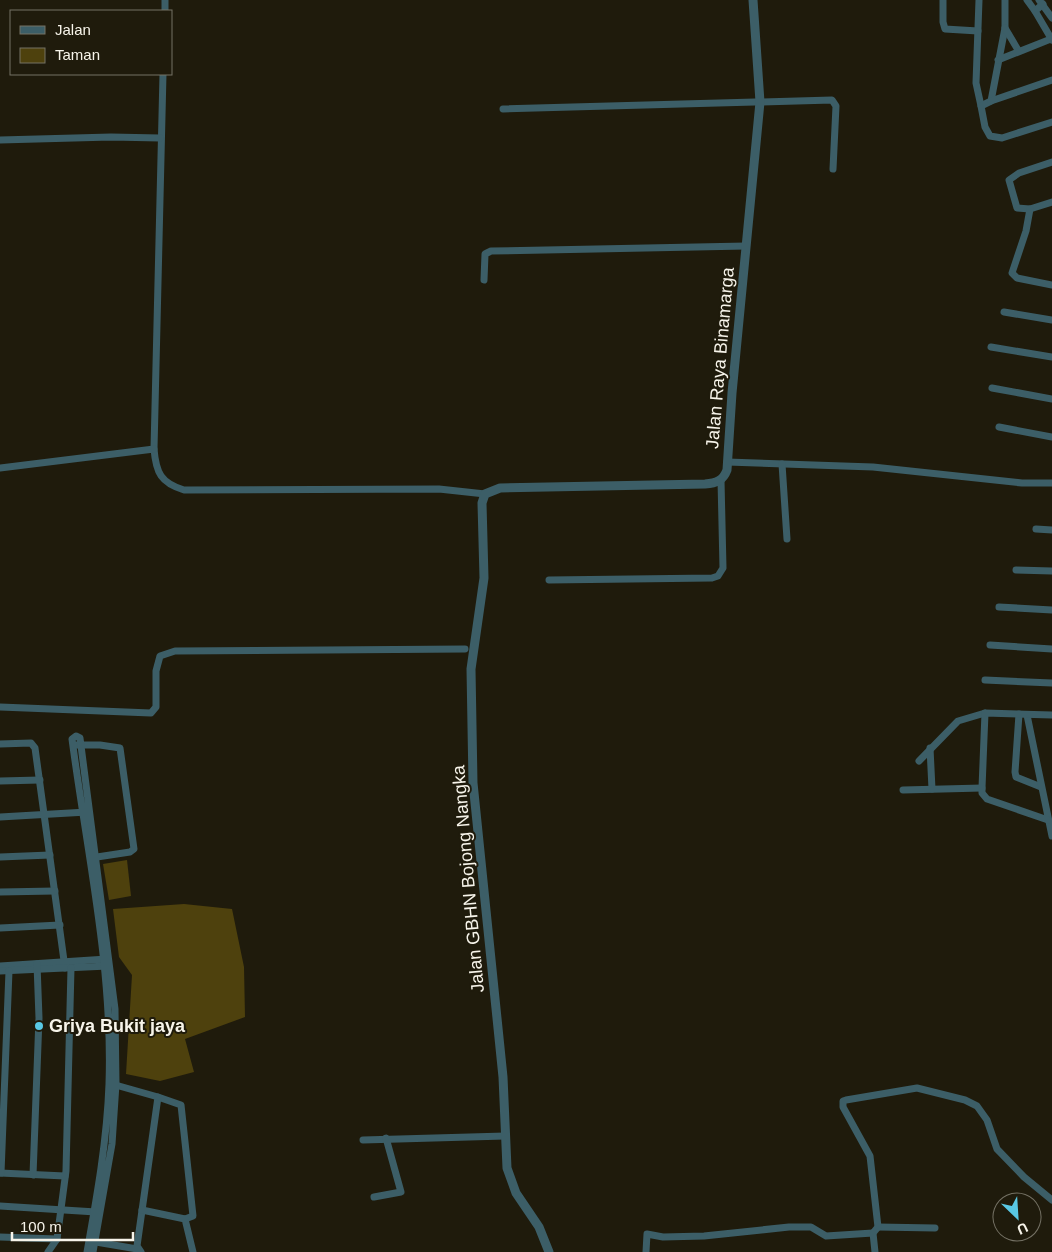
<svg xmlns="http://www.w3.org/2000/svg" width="1052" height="1252" font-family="Arial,sans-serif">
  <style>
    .green { fill: #4e410d }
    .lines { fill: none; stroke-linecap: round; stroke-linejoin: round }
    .minor { stroke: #3c5e67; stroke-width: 7 }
    .tertiary { stroke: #3c5e67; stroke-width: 9 }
    .poi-dot { fill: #59c8e4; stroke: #1f1b0c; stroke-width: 2 }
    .labels { text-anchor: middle; stroke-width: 4; stroke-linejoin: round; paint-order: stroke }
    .street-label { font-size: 18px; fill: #f7f4ea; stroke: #1f1b0c }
    .poi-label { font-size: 18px; font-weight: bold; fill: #f7f4ea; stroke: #1f1b0c; text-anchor: start }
  </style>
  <rect width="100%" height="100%" fill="#1f1b0c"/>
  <g class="green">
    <polygon points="127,860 131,896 109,900 103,864"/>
    <polygon points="184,904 232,909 244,967 245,1017 185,1039 194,1072 160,1081 126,1074 132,975 119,957 113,909"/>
  </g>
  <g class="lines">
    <g class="minor">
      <polyline points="943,0 943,22 945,29 978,31"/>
      <polyline points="979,0 976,83 981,106"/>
      <polyline points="1005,0 1005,28 991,101 981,106 985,127 990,136 1002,138 1052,122"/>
      <polyline points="1027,0 1035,11"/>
      <polyline points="1039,0 1052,18"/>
      <polyline points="1043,4 1035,11 1052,40"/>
      <polyline points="165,11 165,0"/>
      <polyline points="1005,28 1018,50"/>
      <polyline points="998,60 1051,39"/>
      <path d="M163,74L154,449C156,473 161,483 184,490L439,489L485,494"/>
      <polyline points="991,101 1052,80"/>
      <polyline points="503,109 832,100 836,106 833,169"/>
      <polyline points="0,140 111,137 160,138"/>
      <polyline points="1052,162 1019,173 1009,180 1017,208 1030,209 1052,202"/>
      <polyline points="1030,209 1026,231 1012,273 1017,278 1052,285"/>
      <polyline points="484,280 485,254 491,251 746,246"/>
      <polyline points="1004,312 1052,320"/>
      <polyline points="991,347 1052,357"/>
      <polyline points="992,388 1052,399"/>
      <polyline points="999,427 1052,437"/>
      <polyline points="727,462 873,467 1022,483 1052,483"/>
      <polyline points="782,464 787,539"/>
      <polyline points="0,468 154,449"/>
      <polyline points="1036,529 1052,530"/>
      <polyline points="1016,570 1052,571"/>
      <polyline points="549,580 712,578 718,576 723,568 721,480"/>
      <polyline points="999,607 1052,610"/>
      <polyline points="990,645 1052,649"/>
      <polyline points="985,680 1052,683"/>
      <polyline points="0,707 151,713 156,707 156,671 160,656 175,651 465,649"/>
      <polyline points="1019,714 1015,772 1016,777 1041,787"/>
      <polyline points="1027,715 1052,836"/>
      <polyline points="0,744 31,743 35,748 65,968"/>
      <polyline points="76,745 100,745 120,748 134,849 130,852 97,857"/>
      <polyline points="930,748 932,789"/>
      <polyline points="919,761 958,721 985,713"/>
      <polyline points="0,781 40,780"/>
      <polyline points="903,790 982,788"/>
      <polyline points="0,817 87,812"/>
      <polyline points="1048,820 987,799 982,793 982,788 985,713 1052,715"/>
      <polyline points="0,857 50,855"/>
      <polyline points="0,892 55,891"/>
      <polyline points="0,928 60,925"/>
      <polyline points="0,966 107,959"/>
      <polyline points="0,971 108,966"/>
      <polyline points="112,1084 158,1097 137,1246 141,1252"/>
      <polyline points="158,1097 181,1105 193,1216 185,1219"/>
      <polyline points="363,1140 505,1136"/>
      <polyline points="0,1173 65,1176"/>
      <polyline points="1,1173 9,971"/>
      <polyline points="33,1175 39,1018 37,964"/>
      <polyline points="374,1197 401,1192 386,1138"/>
      <polyline points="0,1206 96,1212"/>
      <polyline points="142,1210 185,1219 193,1252"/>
      <polyline points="878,1227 935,1228"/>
      <polyline points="0,1237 57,1239"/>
      <polyline points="96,1242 137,1249"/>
      <polyline points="48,1252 57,1239 66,1171 71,968"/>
      <path d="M87,1252C97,1196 107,1140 109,1084C113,968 87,853 72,739L76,736L80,738L115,1009L116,1084L112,1144L93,1252"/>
      <polyline points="646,1252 647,1234 663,1237 704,1236 789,1227 811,1227 826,1236 873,1233"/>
      <polyline points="875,1252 873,1233 878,1227 870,1156 843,1107 843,1101 846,1100 917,1088 965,1100 977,1106 987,1120 997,1149 1024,1177 1052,1200"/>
    </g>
    <path class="tertiary" d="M549,1252L539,1227L516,1193L507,1168L503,1077L473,783L471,669L484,578L482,503L485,494L500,488L705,484C716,483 723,481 727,470L732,393L760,102L753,0"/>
  </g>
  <circle class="poi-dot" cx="39" cy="1026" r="5"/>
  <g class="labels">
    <g class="street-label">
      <text transform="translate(720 358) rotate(-85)" y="6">Jalan Raya Binamarga</text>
      <text transform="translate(468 879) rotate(-95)" y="6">Jalan GBHN Bojong Nangka</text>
    </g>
    <g class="poi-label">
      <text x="49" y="1032">Griya Bukit jaya</text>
    </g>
  </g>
  <rect x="10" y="10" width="162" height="65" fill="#1f1b0c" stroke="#757265"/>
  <rect x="20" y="26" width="25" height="8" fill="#3c5e67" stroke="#757265"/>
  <text x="55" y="35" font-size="15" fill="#f7f4ea">Jalan</text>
  <rect x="20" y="48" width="25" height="15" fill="#4e410d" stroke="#757265"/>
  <text x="55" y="60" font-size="15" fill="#f7f4ea">Taman</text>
  <g transform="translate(1017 1217) rotate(155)"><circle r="24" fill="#1f1b0c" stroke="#757265"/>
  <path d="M0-4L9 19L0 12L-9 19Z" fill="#59c8e4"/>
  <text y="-8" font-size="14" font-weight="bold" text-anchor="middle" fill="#f7f4ea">U</text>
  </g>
  <path d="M12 1232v8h121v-8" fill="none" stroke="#f7f4ea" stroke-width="2.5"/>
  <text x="20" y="1232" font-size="15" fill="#f7f4ea" stroke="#1f1b0c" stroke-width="4" paint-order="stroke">100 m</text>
</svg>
